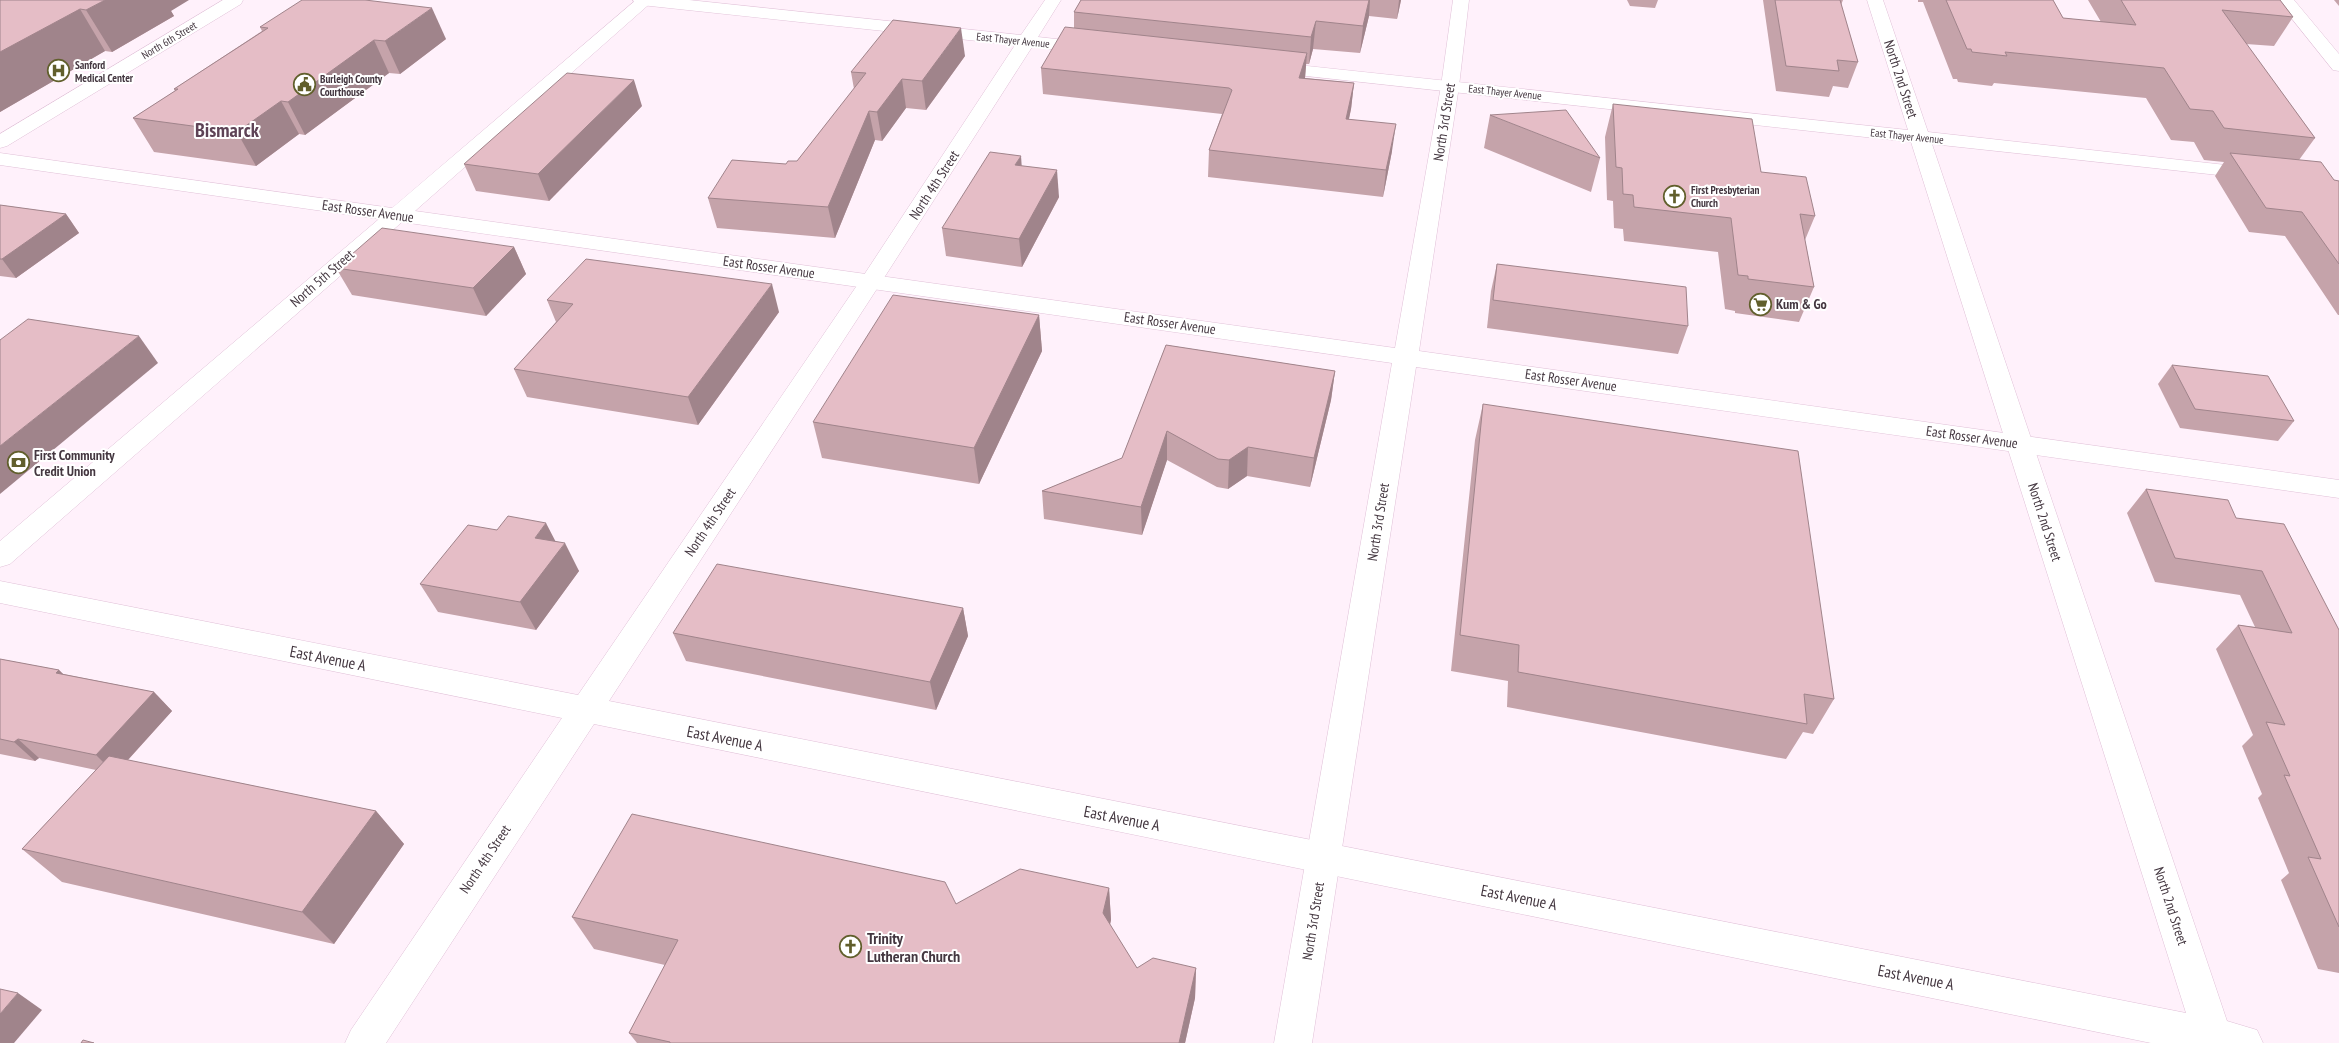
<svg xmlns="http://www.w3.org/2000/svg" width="2339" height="1043" font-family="'PT Sans Narrow',sans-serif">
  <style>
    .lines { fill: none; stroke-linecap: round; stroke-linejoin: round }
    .minor-casing { stroke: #e0c0d7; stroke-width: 1 }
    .tertiary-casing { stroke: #e0c0d7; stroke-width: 1 }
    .minor { fill: #fff; fill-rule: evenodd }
    .tertiary { fill: #fff; fill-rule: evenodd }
    .wall { fill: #c5a3aa }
    .shaded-wall { fill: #a0848b }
    .building { fill: #e5bdc6; stroke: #a0848b }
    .labels { text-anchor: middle; stroke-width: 4; stroke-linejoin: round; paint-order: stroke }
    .far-street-label { font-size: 11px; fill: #443740; stroke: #fff }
    .far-poi-label { font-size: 11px; font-weight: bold; fill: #443740; stroke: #fff; text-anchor: start }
    .street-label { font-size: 14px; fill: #443740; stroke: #fff }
    .poi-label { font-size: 14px; font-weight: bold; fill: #443740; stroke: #fff; text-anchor: start }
    .near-street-label { font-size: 16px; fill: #443740; stroke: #fff }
    .near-poi-label { font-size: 16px; font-weight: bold; fill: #443740; stroke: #fff; text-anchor: start }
    .far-town-label { font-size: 20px; font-weight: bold; fill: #5e4356; stroke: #fff }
  </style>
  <rect width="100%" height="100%" fill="#fff1fb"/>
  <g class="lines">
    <defs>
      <g id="minor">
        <polygon points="223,0 243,0 241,4 7,146 0,148 0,134"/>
        <polygon points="633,0 689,0 1021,35 1045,0 1061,0 1038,37 1092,43 1098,44 1101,48 1098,52 1092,53 1032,47 882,281 609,701 2186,1013 1911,142 1269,72 1263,71 1260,67 1263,63 1269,62 1908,130 1867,0 1883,0 1928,132 2262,169 2265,173 2262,177 2255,179 1932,144 2227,1021 2257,1030 2263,1043 2151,1043 594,724 386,1043 345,1043 351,1030 562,718 0,603 0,581 578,695 860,281 1015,45 641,5 635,4"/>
        <polygon points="2277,0 2294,0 2339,54 2339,71 2333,70"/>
      </g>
      <polygon id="tertiary" points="636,0 654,0 415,211 1395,348 1441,86 1453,0 1469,0 1459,86 1419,351 2339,480 2339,498 1416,367 1312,1043 1274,1043 1392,363 402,222 10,564 0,567 0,541 379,219 0,165 0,153 392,208"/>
    </defs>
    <use href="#minor" class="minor-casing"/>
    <use href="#tertiary" class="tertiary-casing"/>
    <use href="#minor" class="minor"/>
    <use href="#tertiary" class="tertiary"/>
  </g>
  <g class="wall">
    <polygon points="0,0 171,11 174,16 112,52 105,51 0,112"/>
    <polygon points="1081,0 1401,0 1397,19 1369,16 1360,53 1313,49 1309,64 1306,64 1305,78 1354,83 1351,109 1349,119 1392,151 1383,197 1208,177 1209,150 1222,114 1043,94 1041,68 1074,28 1074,12"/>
    <polygon points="1627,0 1658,0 1655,8 1630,6"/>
    <polygon points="1763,0 1843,0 1841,5 1858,62 1848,88 1833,86 1829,97 1776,91"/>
    <polygon points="1918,0 2053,0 2063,18 2101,22 2088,0 2280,0 2293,17 2274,46 2246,44 2315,138 2299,160 2334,180 2339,181 2339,315 2338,315 2285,236 2249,232 2215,176 2224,162 2204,160 2194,142 2171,140 2146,98 1994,83 1992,86 1958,82 1957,79 1953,79 1923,2 1918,2"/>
    <polygon points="2334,0 2339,0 2339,6"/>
    <polygon points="260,27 446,39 400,74 389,73 305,135 299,134 256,166 154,152 133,118 175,91 174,89 262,31"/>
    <polygon points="965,56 926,110 906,108 882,141 875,140 835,238 717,228 708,198 786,164 797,161 854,89 851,72"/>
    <polygon points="1613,104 1761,172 1815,216 1805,240 1814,287 1799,322 1735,313 1735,311 1725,309 1718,252 1624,241 1623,229 1614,228 1613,201 1607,200 1605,137"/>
    <polygon points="642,106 549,201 476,191 464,164"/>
    <polygon points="1490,115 1600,158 1591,192 1484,148"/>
    <polygon points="1022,166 1059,197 1022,267 946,256 942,228"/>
    <polygon points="0,205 66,214 79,233 16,278 0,276"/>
    <polygon points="514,247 526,274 486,316 352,295 336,268"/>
    <polygon points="1497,264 1688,326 1678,354 1487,328 1491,291"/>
    <polygon points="547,300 779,312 698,425 527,397 514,369 556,322"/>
    <polygon points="1039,315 1042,351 979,484 822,458 813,422"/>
    <polygon points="1166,345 1335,371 1331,400 1310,487 1247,476 1228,489 1217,487 1167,460 1142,535 1044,519 1042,491 1122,458"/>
    <polygon points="2172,365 2294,421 2278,441 2180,428 2158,384"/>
    <polygon points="1483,404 1834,699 1813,734 1803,732 1786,759 1507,707 1508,681 1451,671 1475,440"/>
    <polygon points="2146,489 2236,518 2339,630 2339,973 2318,969 2281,880 2289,873 2258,798 2262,794 2242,746 2253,735 2216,649 2238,625 2255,627 2240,595 2155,582 2127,513"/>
    <polygon points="555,541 579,571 536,630 438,612 420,584"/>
    <polygon points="963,608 968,636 936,710 686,661 673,633"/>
    <polygon points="0,659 59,670 63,674 154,692 172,711 128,760 376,811 404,844 334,944 62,882 22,849 96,770 39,758 35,761 0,754"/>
    <polygon points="1109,888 1111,920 1110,925 1137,968 1196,968 1195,998 1185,1043 637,1043 629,1033 665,965 594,949 572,917 956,904"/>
  </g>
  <g class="shaded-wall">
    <polygon points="105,0 189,0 171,11 174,16 112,52 86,10"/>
    <polygon points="1369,0 1370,0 1369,16 1360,53 1363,26"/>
    <polygon points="1399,0 1401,0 1397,19"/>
    <polygon points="432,8 446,39 400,74 385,41"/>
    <polygon points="80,9 105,51 0,112 0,52"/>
    <polygon points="1316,21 1313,49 1309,64 1311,37"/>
    <polygon points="961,28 965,56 926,110 922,81"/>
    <polygon points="374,40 389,73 305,135 288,102"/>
    <polygon points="1307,53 1305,78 1299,78"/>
    <polygon points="902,79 906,108 882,141 877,112"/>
    <polygon points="634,80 642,106 549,201 538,174"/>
    <polygon points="1354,83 1351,109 1343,145 1346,119"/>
    <polygon points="281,101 299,134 256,166 237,132"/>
    <polygon points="869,111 875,140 835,238 828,207"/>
    <polygon points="1396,124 1392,151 1383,197 1386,170"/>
    <polygon points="1021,156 1023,183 1015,165"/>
    <polygon points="1057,170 1059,197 1022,267 1019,239"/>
    <polygon points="66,214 79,233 16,278 2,259"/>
    <polygon points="514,247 526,274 486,316 473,288"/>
    <polygon points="772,284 779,312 698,425 688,397"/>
    <polygon points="1039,315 1042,351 979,484 974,448"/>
    <polygon points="139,336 158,363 0,494 0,446"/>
    <polygon points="1335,371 1331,400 1310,487 1314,458"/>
    <polygon points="1167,431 1167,460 1142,535 1141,507"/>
    <polygon points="1248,447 1247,476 1228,489 1229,460"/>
    <polygon points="546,523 560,550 565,543 579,571 536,630 520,602 535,538"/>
    <polygon points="963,608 968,636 936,710 930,682"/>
    <polygon points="59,670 78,689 56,673"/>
    <polygon points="154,692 172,711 115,774 96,755"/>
    <polygon points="18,739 39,758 35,761 14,742"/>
    <polygon points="376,811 404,844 334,944 302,912"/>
    <polygon points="1109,888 1111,920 1105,945 1103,913"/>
    <polygon points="1196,968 1195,998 1185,1043 1179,1043"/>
    <polygon points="18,993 42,1010 14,1043 0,1043 0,1014"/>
  </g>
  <g class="building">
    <polygon points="0,0 105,0 86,10 80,9 0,52"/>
    <polygon points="302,0 365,0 432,8 385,41 374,40 288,102 281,101 237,132 133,118 178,89 174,89 268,28 260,27"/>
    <polygon points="1081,0 1369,0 1363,26 1316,21 1311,37 1074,12"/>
    <polygon points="1775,0 1840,0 1858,62 1837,60 1839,71 1786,66"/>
    <polygon points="1946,0 2053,0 2063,18 2136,25 2121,0 2280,0 2293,17 2222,10 2315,138 2224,128 2213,111 2190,109 2164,68 2005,52 2007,56 1972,52 1971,49 1967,49"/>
    <polygon points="893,20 961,28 922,81 902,79 877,112 869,111 828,207 708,198 732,160 786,164 788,161 797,161 866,73 851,72"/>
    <polygon points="1065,27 1307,53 1299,78 1354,83 1346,119 1396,124 1386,170 1209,150 1232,90 1229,88 1041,68"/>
    <polygon points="567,73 634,80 538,174 464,164"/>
    <polygon points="1613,104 1752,119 1761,172 1806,177 1815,216 1800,214 1814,287 1748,279 1748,276 1738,275 1731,218 1634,207 1633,195 1623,194 1622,168 1616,167"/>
    <polygon points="1566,110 1600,158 1490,115"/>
    <polygon points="990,152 1021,156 1015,165 1057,170 1019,239 942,228"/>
    <polygon points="2230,153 2321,162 2334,180 2339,181 2339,264 2302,212 2266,208"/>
    <polygon points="0,205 66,214 2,259 0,259"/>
    <polygon points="382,228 514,247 473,288 336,268"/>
    <polygon points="586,259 772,284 688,397 514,369 573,304 547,300"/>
    <polygon points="1497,264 1686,287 1688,326 1493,300"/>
    <polygon points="893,295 1039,315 974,448 813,422"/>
    <polygon points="28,319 139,336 0,446 0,340"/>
    <polygon points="1166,345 1335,371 1314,458 1248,447 1229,460 1218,459 1167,431 1141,507 1042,491 1122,458"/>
    <polygon points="2172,365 2268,376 2294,421 2195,409"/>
    <polygon points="1483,404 1798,451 1834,699 1804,694 1807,724 1518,672 1519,645 1460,635"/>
    <polygon points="2146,489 2228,500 2236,518 2284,524 2339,630 2339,927 2308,857 2321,859 2284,775 2290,776 2266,722 2285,725 2238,625 2292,633 2262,571 2175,558"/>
    <polygon points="508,516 546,523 535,538 565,543 520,602 420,584 468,525 497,530"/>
    <polygon points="717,564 963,608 930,682 673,633"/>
    <polygon points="0,659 59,670 56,673 154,692 96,755 18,739 14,742 0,739"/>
    <polygon points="109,756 376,811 302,912 22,849"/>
    <polygon points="632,814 945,882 956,904 1020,869 1109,888 1103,913 1137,968 1153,958 1196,968 1179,1043 670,1043 670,1042 629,1033 678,940 572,917"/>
    <polygon points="0,989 18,993 0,1014"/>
    <polygon points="83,1040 94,1043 81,1043"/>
  </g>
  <defs>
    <symbol id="hospital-ring" viewBox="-11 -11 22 22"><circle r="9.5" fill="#fff" stroke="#615f2c" stroke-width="1.5"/><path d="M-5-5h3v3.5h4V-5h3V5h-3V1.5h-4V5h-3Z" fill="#615f2c"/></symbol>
    <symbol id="civic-ring" viewBox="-11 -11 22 22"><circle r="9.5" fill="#fff" stroke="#615f2c" stroke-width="1.5"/><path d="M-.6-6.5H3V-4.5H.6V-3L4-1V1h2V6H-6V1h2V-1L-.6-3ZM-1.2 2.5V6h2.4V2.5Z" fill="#615f2c"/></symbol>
    <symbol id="church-ring" viewBox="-11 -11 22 22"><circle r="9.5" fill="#fff" stroke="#615f2c" stroke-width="1.5"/><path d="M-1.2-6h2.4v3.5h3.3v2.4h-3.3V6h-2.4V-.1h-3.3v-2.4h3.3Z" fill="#615f2c"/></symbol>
    <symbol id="supermarket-ring" viewBox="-11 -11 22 22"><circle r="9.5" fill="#fff" stroke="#615f2c" stroke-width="1.5"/><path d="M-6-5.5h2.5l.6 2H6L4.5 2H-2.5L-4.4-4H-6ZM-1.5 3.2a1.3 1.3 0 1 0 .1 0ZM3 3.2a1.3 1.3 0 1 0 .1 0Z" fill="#615f2c"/></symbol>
    <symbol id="bank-ring" viewBox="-11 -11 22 22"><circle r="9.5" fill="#fff" stroke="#615f2c" stroke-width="1.5"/><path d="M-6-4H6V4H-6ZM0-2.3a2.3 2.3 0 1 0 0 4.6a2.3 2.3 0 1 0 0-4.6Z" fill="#615f2c"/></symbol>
  </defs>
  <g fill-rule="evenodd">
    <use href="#hospital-ring" x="46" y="58" width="25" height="25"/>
    <use href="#civic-ring" x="292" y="72" width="25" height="25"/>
    <use href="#church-ring" x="1662" y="184" width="25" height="25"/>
    <use href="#supermarket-ring" x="1748" y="292" width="25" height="25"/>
    <use href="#bank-ring" x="6" y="450" width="25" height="25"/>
    <use href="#church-ring" x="838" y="934" width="25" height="25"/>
  </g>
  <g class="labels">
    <g class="far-street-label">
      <text transform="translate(169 40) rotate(-31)" y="4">North 6th Street</text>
      <text transform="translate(1013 40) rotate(6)" y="4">East Thayer Avenue</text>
      <text transform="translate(1505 92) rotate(6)" y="4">East Thayer Avenue</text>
      <text transform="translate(1907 136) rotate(6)" y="4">East Thayer Avenue</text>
    </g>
    <g class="far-poi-label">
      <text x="75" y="69">Sanford<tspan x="75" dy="13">Medical Center</tspan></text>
      <text x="320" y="83">Burleigh County<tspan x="320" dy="13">Courthouse</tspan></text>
      <text x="1691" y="194">First Presbyterian<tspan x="1691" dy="13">Church</tspan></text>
    </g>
    <g class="street-label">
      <text transform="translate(1901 79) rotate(72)" y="5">North 2nd Street</text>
      <text transform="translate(1444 122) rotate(-81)" y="5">North 3rd Street</text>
      <text transform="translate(934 185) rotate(-57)" y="5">North 4th Street</text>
      <text transform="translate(368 211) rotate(8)" y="5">East Rosser Avenue</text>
      <text transform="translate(769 267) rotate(8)" y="5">East Rosser Avenue</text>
      <text transform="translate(322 278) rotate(-41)" y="5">North 5th Street</text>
      <text transform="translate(1170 323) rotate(8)" y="5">East Rosser Avenue</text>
      <text transform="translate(1571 380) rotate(8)" y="5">East Rosser Avenue</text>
      <text transform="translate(1972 437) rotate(8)" y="5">East Rosser Avenue</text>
      <text transform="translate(710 522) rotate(-56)" y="5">North 4th Street</text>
      <text transform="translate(1378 522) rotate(-81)" y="5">North 3rd Street</text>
      <text transform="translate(2045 522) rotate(72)" y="5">North 2nd Street</text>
      <text transform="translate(485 859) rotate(-56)" y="5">North 4th Street</text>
      <text transform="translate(2171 906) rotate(72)" y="5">North 2nd Street</text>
      <text transform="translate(1313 921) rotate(-81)" y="5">North 3rd Street</text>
    </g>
    <g class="poi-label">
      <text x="1776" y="309">Kum &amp; Go</text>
      <text x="34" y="460">First Community<tspan x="34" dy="16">Credit Union</tspan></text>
    </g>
    <g class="near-street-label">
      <text transform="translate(328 658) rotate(11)" y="6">East Avenue A</text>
      <text transform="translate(725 738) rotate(11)" y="6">East Avenue A</text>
      <text transform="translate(1122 818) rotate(11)" y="6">East Avenue A</text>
      <text transform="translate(1519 897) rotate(11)" y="6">East Avenue A</text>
      <text transform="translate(1916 977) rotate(11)" y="6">East Avenue A</text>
    </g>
    <g class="near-poi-label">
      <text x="867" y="944">Trinity<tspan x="867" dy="18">Lutheran Church</tspan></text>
    </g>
    <g class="far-town-label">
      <text x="227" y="137">Bismarck</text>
    </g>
  </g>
</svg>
